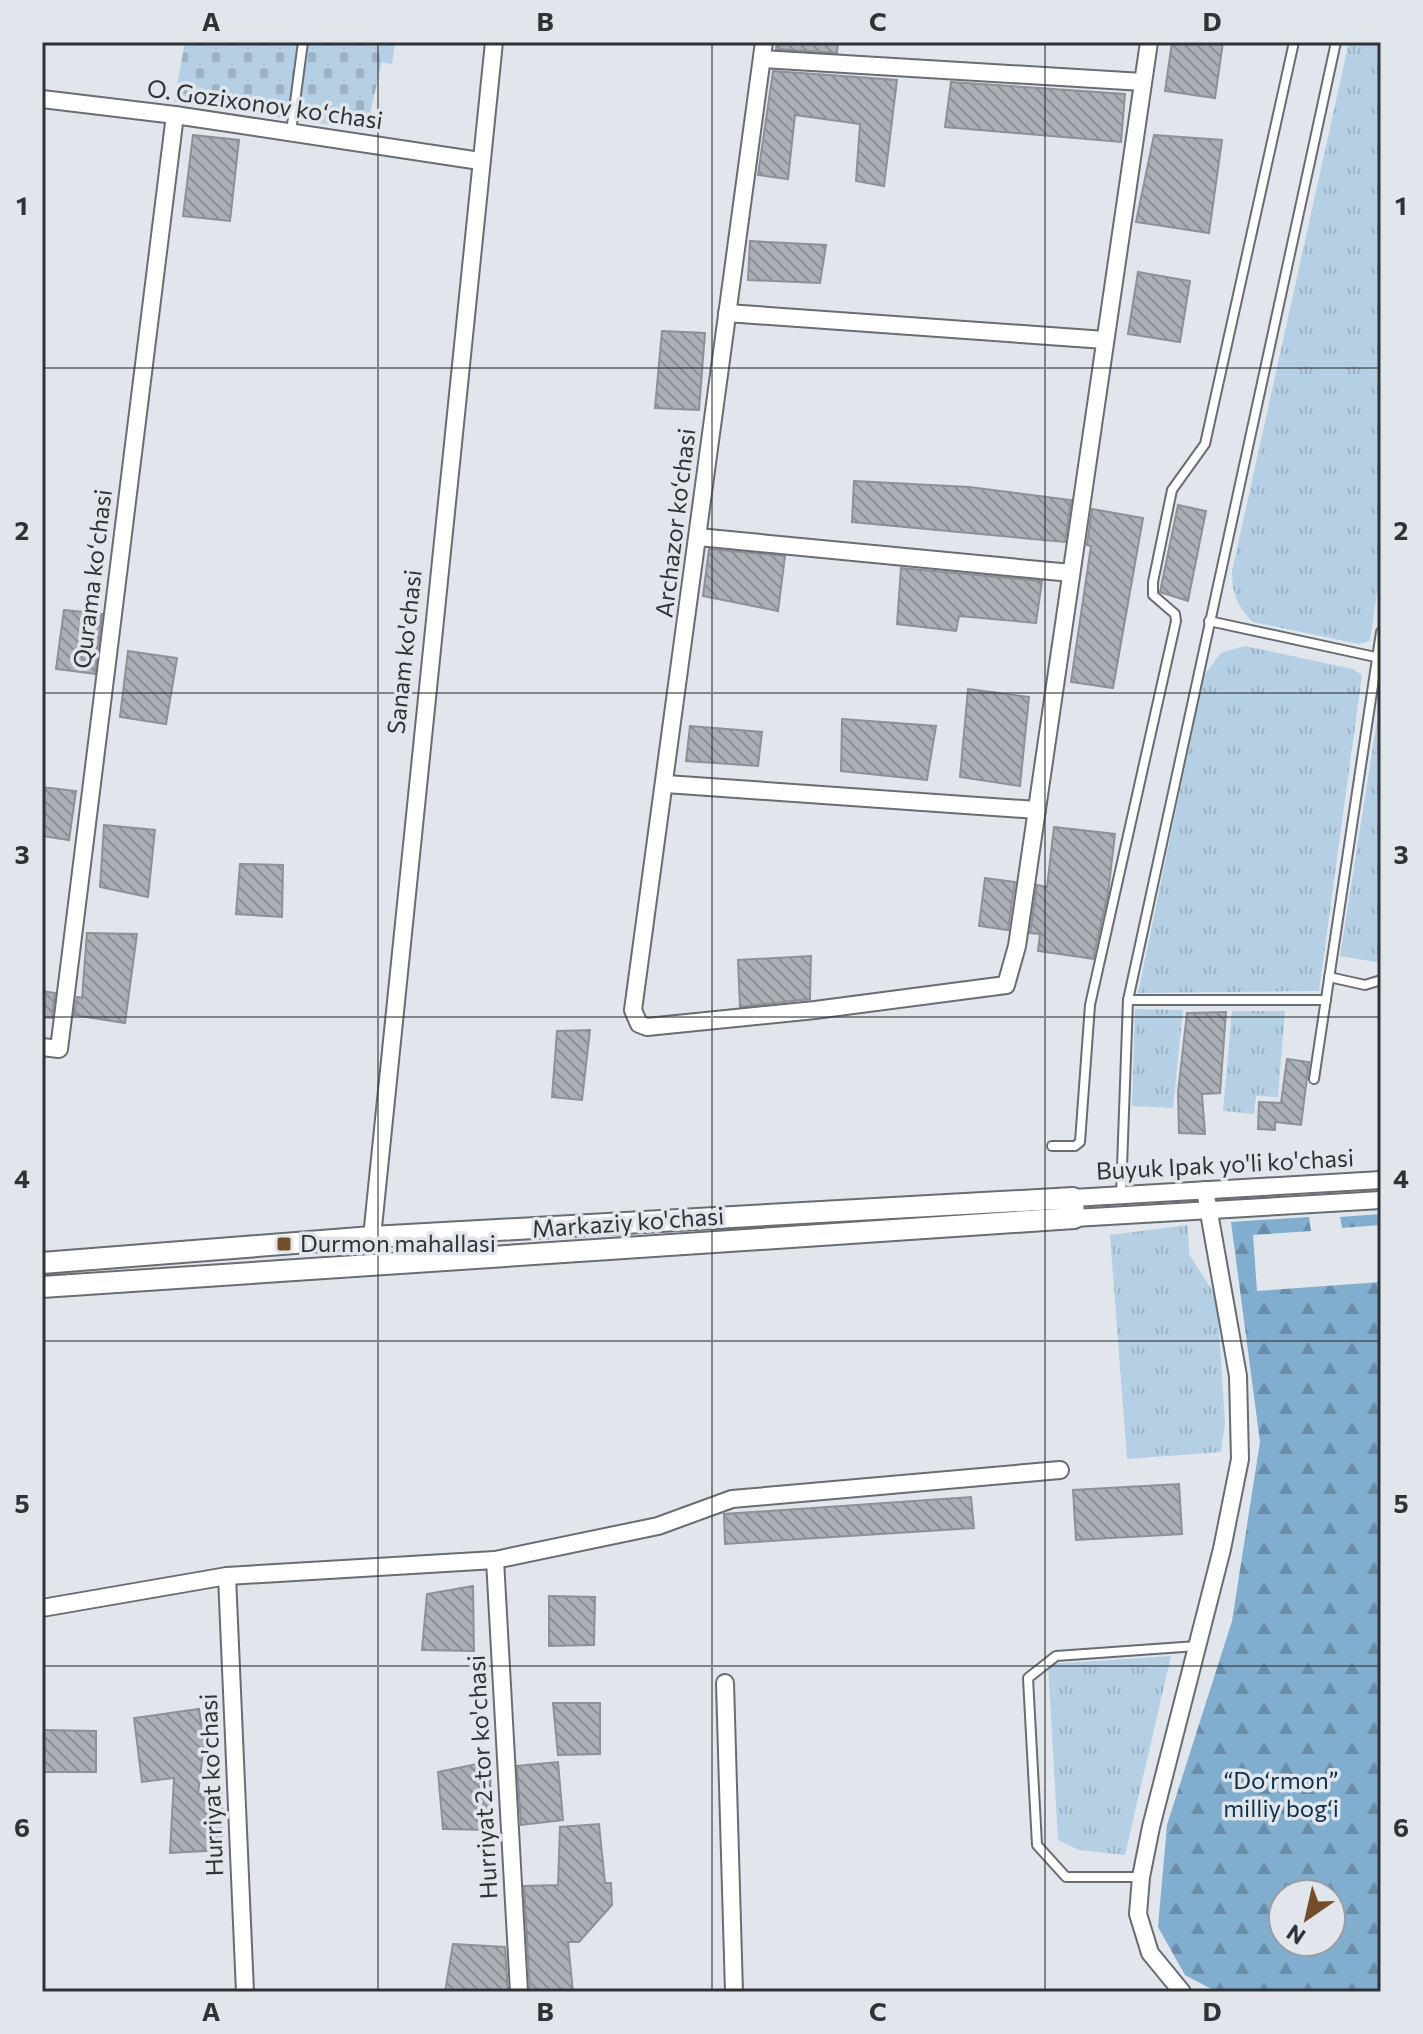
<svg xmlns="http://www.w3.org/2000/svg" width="1423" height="2034" font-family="Commissioner,sans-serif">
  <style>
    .grass { fill: url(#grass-tufts) }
    .forest { fill: url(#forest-firs); fill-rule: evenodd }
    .cemetery { fill: url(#cemetery-stones) }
    .building { fill: url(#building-back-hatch); stroke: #8b9196; stroke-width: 2 }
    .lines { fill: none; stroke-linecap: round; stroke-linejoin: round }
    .service-casing { stroke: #676d72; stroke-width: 12 }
    .minor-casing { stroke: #676d72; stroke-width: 20 }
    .tertiary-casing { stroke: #676d72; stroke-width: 24 }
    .service { stroke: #fff; stroke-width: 8 }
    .minor { stroke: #fff; stroke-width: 16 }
    .tertiary { stroke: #fff; stroke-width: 20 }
    .grid { fill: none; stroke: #303335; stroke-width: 2; stroke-opacity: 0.55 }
    .poi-dot { fill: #744e2b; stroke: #e0e6ec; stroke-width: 3 }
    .labels { text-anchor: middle; stroke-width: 7; stroke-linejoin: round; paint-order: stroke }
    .street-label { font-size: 24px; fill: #303335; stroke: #e0e6ec }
    .poi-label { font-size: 24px; fill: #303335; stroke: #e0e6ec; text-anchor: start }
    .park-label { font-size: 24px; fill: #0e314a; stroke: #e0e6ec }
    .neatline { fill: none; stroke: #303335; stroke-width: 3 }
    .grid-label { font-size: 26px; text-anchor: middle; font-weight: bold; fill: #303335 }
  </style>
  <defs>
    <pattern id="grass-tufts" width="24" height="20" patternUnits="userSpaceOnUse" patternTransform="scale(2)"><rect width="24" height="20" fill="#b5cfe5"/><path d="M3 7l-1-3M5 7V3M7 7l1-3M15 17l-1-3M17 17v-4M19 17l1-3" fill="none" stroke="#9cb2c5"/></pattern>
    <pattern id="forest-firs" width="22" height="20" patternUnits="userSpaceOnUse" patternTransform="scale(2)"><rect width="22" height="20" fill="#81adcf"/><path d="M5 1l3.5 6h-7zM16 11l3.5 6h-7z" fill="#6a8da9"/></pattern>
    <pattern id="cemetery-stones" width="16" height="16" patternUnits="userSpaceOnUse" patternTransform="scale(2)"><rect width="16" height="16" fill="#b5cfe5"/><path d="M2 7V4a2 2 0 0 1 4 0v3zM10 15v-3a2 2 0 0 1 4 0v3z" fill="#9cb2c5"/></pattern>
    <pattern id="building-back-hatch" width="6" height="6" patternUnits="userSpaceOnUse" patternTransform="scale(2)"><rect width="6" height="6" fill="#aab0b6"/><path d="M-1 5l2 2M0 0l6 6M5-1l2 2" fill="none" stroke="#8b9095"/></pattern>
  </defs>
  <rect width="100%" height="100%" fill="#e0e6ec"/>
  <g class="grass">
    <path d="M1349,42H1381V565L1370,641L1359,644L1253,622C1237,607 1232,593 1232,571Z"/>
    <polygon points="1245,646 1353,669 1362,675 1319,991 1138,993 1204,675 1221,653"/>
    <polygon points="1381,695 1381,963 1340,956"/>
    <polygon points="1135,1009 1183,1010 1173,1108 1132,1106"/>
    <polygon points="1232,1011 1285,1011 1278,1097 1256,1096 1254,1114 1223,1111"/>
    <polygon points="1188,1225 1189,1254 1217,1298 1225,1423 1221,1452 1127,1459 1110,1235"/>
    <polygon points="1171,1656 1125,1855 1079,1850 1058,1840 1048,1664"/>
  </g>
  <g class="forest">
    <polygon points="1381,1214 1381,1225 1342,1228 1340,1217"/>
    <path d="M1309,1217L1311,1231L1253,1235L1257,1291L1381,1282V1992H1217L1185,1975L1158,1927L1167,1825L1232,1621L1260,1442L1231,1222ZM1283,1894H1331V1942H1283Z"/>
  </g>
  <polygon class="cemetery" points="185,42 395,42 392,64 382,62 366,130 174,102"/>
  <g class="building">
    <polygon points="777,42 838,42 837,53 776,49"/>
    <polygon points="1172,42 1223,42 1215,98 1165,91"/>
    <polygon points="773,71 897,80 884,186 856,181 860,124 795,115 788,179 758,175"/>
    <polygon points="951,82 1125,94 1121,142 945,127"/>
    <polygon points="193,135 239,140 230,221 183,216"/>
    <polygon points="1154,135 1222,140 1209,233 1136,222"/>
    <polygon points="750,241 826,245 820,283 748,280"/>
    <polygon points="1138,272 1190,281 1180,342 1128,334"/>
    <polygon points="662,331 705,333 699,410 655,408"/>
    <polygon points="854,481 969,487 1071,500 1065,542 852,522"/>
    <polygon points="1178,505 1206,511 1188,601 1160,592"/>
    <polygon points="1092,509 1143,518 1113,688 1071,682 1091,546 1087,545"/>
    <polygon points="709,549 785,556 778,611 703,596"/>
    <polygon points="901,568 1042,581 1036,623 959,616 956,631 897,624"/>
    <polygon points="64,610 102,614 95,674 56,669"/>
    <polygon points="128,651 177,658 166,724 120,717"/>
    <polygon points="968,689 1029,697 1020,786 960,777"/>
    <polygon points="842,719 936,726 927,780 841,771"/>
    <polygon points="690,726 762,732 758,766 686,761"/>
    <polygon points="42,787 76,791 69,840 42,836"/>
    <polygon points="104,825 155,830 148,897 100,887"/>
    <polygon points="1054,827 1115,834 1108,893 1093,959 1038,951 1040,934 1030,933 1037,885 1047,887"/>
    <polygon points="240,864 283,865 282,917 236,914"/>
    <polygon points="985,878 1015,882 1008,930 979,926"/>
    <polygon points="87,933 137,934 125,1023 74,1015 77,997 82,998"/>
    <polygon points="811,956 810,999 740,1007 738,960"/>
    <polygon points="42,991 55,993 52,1018 42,1017"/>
    <polygon points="1226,1012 1220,1093 1202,1094 1205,1134 1179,1133 1178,1092 1187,1013"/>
    <polygon points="590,1030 582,1100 552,1097 557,1031"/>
    <polygon points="1287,1059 1309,1062 1301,1125 1275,1122 1275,1130 1258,1129 1259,1102 1281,1103"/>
    <polygon points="1179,1484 1182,1534 1076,1540 1073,1490"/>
    <polygon points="971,1497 974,1528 725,1544 724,1514"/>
    <polygon points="473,1586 474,1651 422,1650 427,1594"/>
    <polygon points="549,1596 595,1597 594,1645 549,1646"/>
    <polygon points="553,1703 600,1703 600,1754 558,1755"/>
    <polygon points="199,1709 204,1743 198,1794 222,1793 222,1850 170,1853 174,1778 142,1782 134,1718"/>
    <polygon points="42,1730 96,1731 96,1772 42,1772"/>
    <polygon points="491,1761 489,1830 443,1829 438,1772"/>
    <polygon points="558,1762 563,1820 521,1825 517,1766"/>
    <polygon points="599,1824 605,1883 611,1883 612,1905 579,1942 568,1942 573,1992 530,1992 524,1886 558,1885 560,1827"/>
    <polygon points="453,1944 505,1947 508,1992 445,1992"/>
  </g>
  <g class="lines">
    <defs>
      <g id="service">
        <polyline points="291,132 303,42"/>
        <polyline points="1209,621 1380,658"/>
        <polyline points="1329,977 1365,985 1381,980"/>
        <polyline points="1128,1000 1326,1000"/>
        <polyline points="1314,1079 1381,632"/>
        <polyline points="1052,1146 1075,1146 1080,1142 1090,1005 1176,621 1175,614 1153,595 1153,582 1172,490 1205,444 1294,42"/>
        <polyline points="1121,1195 1128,1000 1336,42"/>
        <polyline points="1141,1877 1066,1877 1037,1845 1028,1678 1056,1656 1197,1646"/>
      </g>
      <g id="minor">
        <polyline points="764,42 633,1010 639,1024 647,1027 815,1010 1006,985 1017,946 1149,42"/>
        <polyline points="762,59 1143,82"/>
        <polyline points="42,99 175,115 480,161"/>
        <polyline points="727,313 1105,340"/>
        <polyline points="698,537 1071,573"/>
        <polyline points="666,784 1037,810"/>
        <polyline points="42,1047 59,1049 175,115"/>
        <polyline points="1073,1198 1381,1180"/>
        <polyline points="1074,1218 1381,1200"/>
        <polyline points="372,1237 494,42"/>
        <polyline points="495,1560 519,1992"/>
        <polyline points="227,1576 245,1992"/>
        <polyline points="42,1608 227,1576 495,1560 658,1526 732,1499 1060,1470"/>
        <polyline points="725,1683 734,1992"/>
        <polyline points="1182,1992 1150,1953 1138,1914 1141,1877 1151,1827 1222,1549 1240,1459 1238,1376 1205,1190"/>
      </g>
      <polyline id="tertiary" points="42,1263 372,1237 1073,1198 1074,1218 42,1287"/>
    </defs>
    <use href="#service" class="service-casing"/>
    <use href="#minor" class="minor-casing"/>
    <use href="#tertiary" class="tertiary-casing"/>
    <use href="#service" class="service"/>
    <use href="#minor" class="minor"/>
    <use href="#tertiary" class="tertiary"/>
  </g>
  <path class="grid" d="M378,42V1992M712,42V1992M1045,42V1992M42,368H1381M42,693H1381M42,1017H1381M42,1341H1381M42,1666H1381"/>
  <rect class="poi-dot" x="276" y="1236" width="16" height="16" rx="4"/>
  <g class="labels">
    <g class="street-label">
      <text transform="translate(265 105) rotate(8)" y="8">O. Gozixonov koʻchasi</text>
      <text transform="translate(676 523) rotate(-83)" y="8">Archazor ko‘chasi</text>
      <text transform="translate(93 579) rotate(-83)" y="8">Qurama koʻchasi</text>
      <text transform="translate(405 652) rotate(-84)" y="8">Sanam ko'chasi</text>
      <text transform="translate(1225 1165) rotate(-3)" y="8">Buyuk Ipak yo'li ko'chasi</text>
      <text transform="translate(628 1223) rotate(-4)" y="8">Markaziy ko'chasi</text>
      <text transform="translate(483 1777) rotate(-93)" y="8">Hurriyat 2-tor ko'chasi</text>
      <text transform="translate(212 1785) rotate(-92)" y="8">Hurriyat ko'chasi</text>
    </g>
    <g class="poi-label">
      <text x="300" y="1252">Durmon mahallasi</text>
    </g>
    <g class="park-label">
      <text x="1281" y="1789">“Do‘rmon”<tspan x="1281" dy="28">milliy bog‘i</tspan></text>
    </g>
  </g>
  <rect width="1423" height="2034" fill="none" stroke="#e0e6ec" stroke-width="88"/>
  <g transform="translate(1307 1918) rotate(214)"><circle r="38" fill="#e0e6ec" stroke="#9a9ea3" stroke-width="2"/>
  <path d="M0-6L14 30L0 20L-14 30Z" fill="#744e2b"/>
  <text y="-12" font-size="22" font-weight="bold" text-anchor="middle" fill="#303335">N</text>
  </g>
  <rect x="44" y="44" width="1335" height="1946" class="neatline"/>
  <g class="grid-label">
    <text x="211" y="31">A</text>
    <text x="545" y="31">B</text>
    <text x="878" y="31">C</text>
    <text x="1212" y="31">D</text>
    <text x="22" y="215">1</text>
    <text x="1401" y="215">1</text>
    <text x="22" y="540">2</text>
    <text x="1401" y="540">2</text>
    <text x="22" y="864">3</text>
    <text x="1401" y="864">3</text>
    <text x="22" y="1188">4</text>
    <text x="1401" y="1188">4</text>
    <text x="22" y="1513">5</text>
    <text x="1401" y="1513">5</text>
    <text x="22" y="1837">6</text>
    <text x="1401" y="1837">6</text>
    <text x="211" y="2021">A</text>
    <text x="545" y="2021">B</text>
    <text x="878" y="2021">C</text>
    <text x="1212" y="2021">D</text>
  </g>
</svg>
